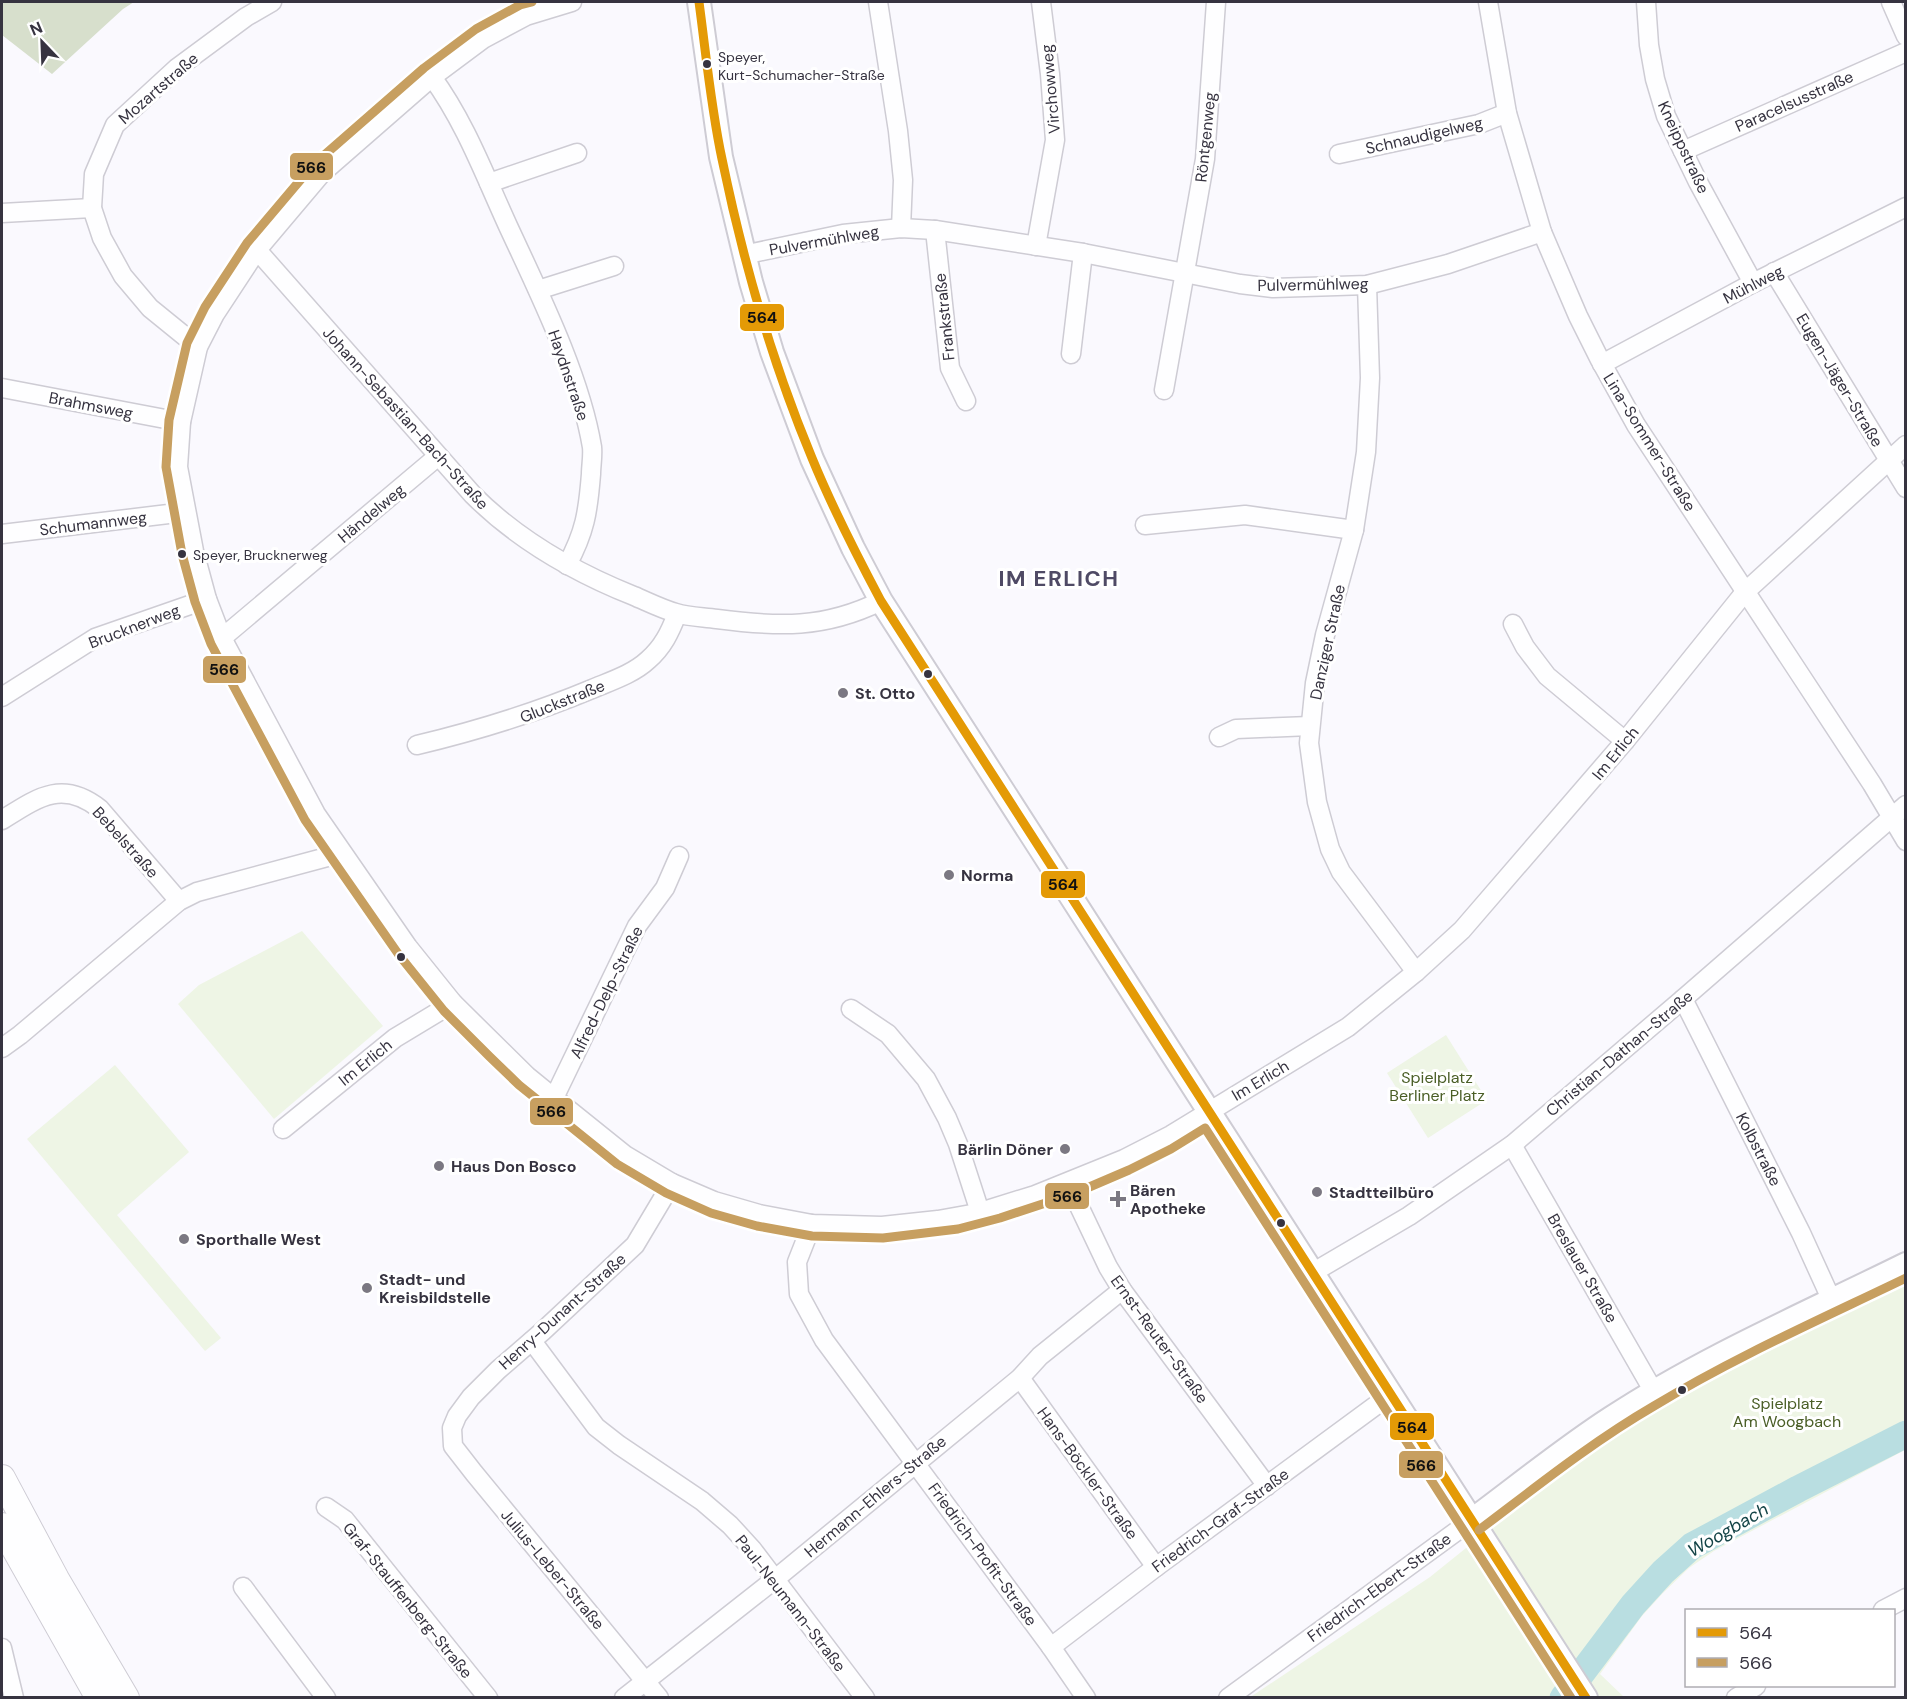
<svg xmlns="http://www.w3.org/2000/svg" width="1907" height="1699" font-family="'DM Sans',sans-serif">
  <style>
    .green { fill: #eef5e5 }
    .forest { fill: #d7dfcc }
    .lines { fill: none; stroke-linecap: round; stroke-linejoin: round }
    .river { stroke: #b9dee1; stroke-width: 27 }
    .minor-casing { stroke: #ceccd4; stroke-width: 21 }
    .major-casing { stroke: #ceccd4; stroke-width: 26 }
    .highway-casing { stroke: #ceccd4; stroke-width: 28 }
    .minor { stroke: #fefeff; stroke-width: 18 }
    .major { stroke: #fefeff; stroke-width: 22 }
    .highway { stroke: #fefeff; stroke-width: 26 }
    .bus-1-casing { stroke: #fff; stroke-width: 14 }
    .bus-2-casing { stroke: #fff; stroke-width: 14 }
    .bus-1 { stroke: #e49a06; stroke-width: 9 }
    .bus-2 { stroke: #c79f60; stroke-width: 9 }
    .bus-dot { fill: #363340; stroke: #fff; stroke-width: 2 }
    .poi-dot { fill: #7b7882; stroke: #fff; stroke-width: 2 }
    .labels { text-anchor: middle; stroke-width: 6; stroke-linejoin: round; paint-order: stroke }
    .bus-label { font-size: 14px; fill: #363340; stroke: #fff; text-anchor: start }
    .street-label { font-size: 16px; fill: #363340; stroke: #fff }
    .poi-label { font-size: 16px; font-weight: bold; fill: #363340; stroke: #fff; text-anchor: start }
    .park-label { font-size: 16px; fill: #4a5e26; stroke: #fff }
    .water-label { font-size: 18px; font-style: italic; fill: #144447; stroke: #fff }
    .district-label { font-size: 22px; font-weight: bold; letter-spacing: 1.5px; fill: #4f4a65; stroke: #fff }
    .line-badge { stroke: #fff; stroke-width: 2 }
    .pale-badge-label { font-size: 16px; text-anchor: middle; font-weight: bold; fill: #111 }
  </style>
  <rect width="100%" height="100%" fill="#faf9fe"/>
  <g class="green">
    <polygon points="302,931 383,1026 274,1119 178,1004 199,985"/>
    <polygon points="1446,1035 1487,1100 1428,1138 1387,1073"/>
    <polygon points="115,1065 189,1152 117,1215 221,1338 205,1351 27,1139"/>
    <polygon points="1905,1282 1905,1450 1714,1551 1689,1568 1663,1593 1642,1616 1600,1674 1624,1697 1249,1698 1430,1577 1548,1482 1611,1438 1711,1377"/>
  </g>
  <polygon class="forest" points="2,2 134,2 123,9 52,74 2,35"/>
  <g class="lines">
    <polyline class="river" points="1563,1698 1633,1605 1663,1572 1692,1546 1798,1489 1906,1434"/>
    <defs>
      <g id="minor">
        <polyline points="572,2 526,16 483,39 432,77 322,173 257,250 215,314 198,347 181,422 178,467 194,551 207,599 222,638 316,814 408,947 453,1003 527,1076 554,1098 625,1155 672,1183 714,1201 759,1214 812,1224 882,1226 938,1220 977,1213 1035,1195 1124,1159 1171,1135 1348,1027 1416,972 1462,930 1625,741 1745,592 1906,445"/>
        <polyline points="878,2 898,131 903,180 901,228"/>
        <polyline points="1488,2 1507,113 1542,232 1578,316 1600,360 1636,425 1872,784 1906,841"/>
        <polyline points="1646,2 1649,45 1655,79 1666,116 1698,182 1753,283"/>
        <polyline points="1891,2 1906,36"/>
        <path d="M432,77C465,122 485,176 508,226C539,293 580,375 592,447C593,456 591,466 591,474C588,512 585,532 567,565"/>
        <polyline points="1683,151 1906,52"/>
        <polyline points="1339,154 1479,124 1507,113"/>
        <polyline points="489,183 577,153"/>
        <polyline points="2,213 92,208"/>
        <polyline points="935,230 950,368 966,401"/>
        <polyline points="1036,246 1055,140 1050,74 1041,2"/>
        <path d="M257,250L473,495C519,541 574,572 634,596C648,602 662,609 676,613C689,617 703,617 717,619C778,627 824,629 881,601"/>
        <polyline points="743,255 843,234 901,228 935,230 1083,253 1240,284 1273,288 1337,286 1367,285 1448,264 1542,232"/>
        <polyline points="1774,272 1906,488"/>
        <polyline points="1367,285 1370,378 1366,452 1354,530 1325,635 1315,683 1309,743 1317,802 1330,849 1341,872 1416,972"/>
        <polyline points="538,290 614,266"/>
        <polyline points="198,347 150,308 123,276 102,238 92,208 94,174 115,125 177,68 246,17 272,2"/>
        <polyline points="1071,354 1083,253"/>
        <polyline points="1602,364 1753,283 1906,207"/>
        <polyline points="2,388 181,422"/>
        <polyline points="1164,390 1205,159 1216,2"/>
        <polyline points="1145,525 1245,515 1354,530"/>
        <polyline points="2,534 185,512"/>
        <polyline points="1513,624 1525,647 1547,676 1625,741"/>
        <polyline points="222,638 437,457"/>
        <polyline points="2,697 95,638 207,599"/>
        <polyline points="1219,737 1236,729 1310,726"/>
        <path d="M417,745C480,730 532,714 592,689C611,681 633,674 648,660C663,647 670,632 677,614"/>
        <path d="M2,820C37,798 62,779 100,809L179,901"/>
        <polyline points="1683,999 1801,1233 1832,1301"/>
        <polyline points="851,1009 888,1034 926,1079 947,1118 958,1144 980,1212"/>
        <polyline points="2,1048 20,1035 179,901 197,892 342,853"/>
        <polyline points="554,1098 637,926 665,888 679,856"/>
        <polyline points="283,1129 395,1038 453,1003"/>
        <polyline points="1512,1145 1654,1392"/>
        <polyline points="1068,1183 1108,1267 1122,1290 1267,1486"/>
        <polyline points="812,1224 797,1262 799,1294 824,1340 1051,1647 1086,1698"/>
        <polyline points="1312,1273 1409,1216 1512,1145 1683,999 1906,805"/>
        <polyline points="532,1341 596,1427 619,1445 702,1501 730,1525 752,1549 865,1698"/>
        <polyline points="1020,1378 1156,1567"/>
        <polyline points="326,1507 345,1520 488,1698"/>
        <polyline points="243,1587 326,1698"/>
        <polyline points="1883,1610 1906,1598"/>
        <polyline points="1051,1647 1156,1567 1390,1395"/>
        <polyline points="2,1648 14,1698"/>
        <polyline points="624,1698 774,1580 1020,1378 1040,1356 1122,1290"/>
        <polyline points="659,1698 474,1473 453,1446 452,1428 457,1416 471,1397 498,1370 543,1331 635,1245 672,1183"/>
        <polyline points="1228,1698 1472,1520"/>
        <polyline points="1736,1698 1756,1686"/>
      </g>
      <g id="major">
        <polyline points="699,2 721,157 751,282 772,352 812,459 853,548 881,601 1586,1698"/>
        <path d="M1472,1520C1518,1486 1563,1449 1611,1418C1704,1357 1807,1313 1906,1264"/>
      </g>
      <g id="highway">
        <polyline points="2,1478 56,1579 126,1698"/>
        <polyline points="2,1526 99,1698"/>
      </g>
    </defs>
    <use href="#minor" class="minor-casing"/>
    <use href="#major" class="major-casing"/>
    <use href="#highway" class="highway-casing"/>
    <use href="#minor" class="minor"/>
    <use href="#major" class="major"/>
    <use href="#highway" class="highway"/>
    <defs>
      <path id="bus-1" d="M699,2C706,54 711,108 722,159C743,261 772,362 812,458C832,507 856,554 881,601L1586,1698"/>
      <g id="bus-2">
        <polyline points="532,2 520,5 476,29 424,68 313,165 247,243 205,307 187,343 169,420 166,467 182,554 195,602 211,644 305,820 399,955 444,1011 490,1057 519,1085 617,1164 666,1193 711,1213 757,1226 812,1236 883,1238 958,1229 1000,1218 1073,1194 1129,1170 1171,1149 1205,1128 1571,1698"/>
        <path d="M1479,1530C1536,1487 1592,1442 1654,1406C1735,1357 1821,1319 1906,1278"/>
      </g>
    </defs>
    <use href="#bus-1" class="bus-1-casing"/>
    <use href="#bus-2" class="bus-2-casing"/>
    <use href="#bus-1" class="bus-1"/>
    <use href="#bus-2" class="bus-2"/>
  </g>
  <g class="bus-dot">
    <circle cx="707" cy="64" r="5"/>
    <circle cx="182" cy="554" r="5"/>
    <circle cx="928" cy="674" r="5"/>
    <circle cx="401" cy="957" r="5"/>
    <circle cx="1281" cy="1223" r="5"/>
    <circle cx="1682" cy="1390" r="5"/>
  </g>
  <g class="poi-dot">
    <circle cx="843" cy="693" r="6"/>
    <circle cx="949" cy="875" r="6"/>
    <circle cx="1065" cy="1149" r="6"/>
    <circle cx="439" cy="1166" r="6"/>
    <circle cx="1317" cy="1192" r="6"/>
    <path d="M1115 1190h6v6h6v6h-6v6h-6v-6h-6v-6h6z"/>
    <circle cx="184" cy="1239" r="6"/>
    <circle cx="367" cy="1288" r="6"/>
  </g>
  <g class="labels">
    <g class="bus-label">
      <text x="718" y="62">Speyer,<tspan x="718" dy="18">Kurt-Schumacher-Straße</tspan></text>
      <text x="193" y="560">Speyer, Brucknerweg</text>
    </g>
    <g class="street-label">
      <text transform="translate(158 88) rotate(-41)" y="6">Mozartstraße</text>
      <text transform="translate(1050 89) rotate(-95)" y="6">Virchowweg</text>
      <text transform="translate(1794 101) rotate(-24)" y="6">Paracelsusstraße</text>
      <text transform="translate(1424 135) rotate(-13)" y="6">Schnaudigelweg</text>
      <text transform="translate(1205 137) rotate(-84)" y="6">Röntgenweg</text>
      <text transform="translate(1684 147) rotate(65)" y="6">Kneippstraße</text>
      <text transform="translate(824 240) rotate(-10)" y="6">Pulvermühlweg</text>
      <text transform="translate(1313 284) rotate(-1)" y="6">Pulvermühlweg</text>
      <text transform="translate(1753 284) rotate(-27)" y="6">Mühlweg</text>
      <text transform="translate(944 317) rotate(-96)" y="6">Frankstraße</text>
      <text transform="translate(569 375) rotate(71)" y="6">Haydnstraße</text>
      <text transform="translate(1840 380) rotate(59)" y="6">Eugen-Jäger-Straße</text>
      <text transform="translate(91 405) rotate(11)" y="6">Brahmsweg</text>
      <text transform="translate(406 418) rotate(48)" y="6">Johann-Sebastian-Bach-Straße</text>
      <text transform="translate(1650 442) rotate(58)" y="6">Lina-Sommer-Straße</text>
      <text transform="translate(371 513) rotate(-40)" y="6">Händelweg</text>
      <text transform="translate(93 523) rotate(-7)" y="6">Schumannweg</text>
      <text transform="translate(134 626) rotate(-21)" y="6">Brucknerweg</text>
      <text transform="translate(1327 642) rotate(-78)" y="6">Danziger Straße</text>
      <text transform="translate(562 701) rotate(-22)" y="6">Gluckstraße</text>
      <text transform="translate(1615 753) rotate(-51)" y="6">Im Erlich</text>
      <text transform="translate(126 842) rotate(48)" y="6">Bebelstraße</text>
      <text transform="translate(606 992) rotate(-64)" y="6">Alfred-Delp-Straße</text>
      <text transform="translate(1619 1053) rotate(-40)" y="6">Christian-Dathan-Straße</text>
      <text transform="translate(365 1062) rotate(-39)" y="6">Im Erlich</text>
      <text transform="translate(1260 1080) rotate(-31)" y="6">Im Erlich</text>
      <text transform="translate(1759 1149) rotate(63)" y="6">Kolbstraße</text>
      <text transform="translate(1583 1268) rotate(60)" y="6">Breslauer Straße</text>
      <text transform="translate(562 1311) rotate(-42)" y="6">Henry-Dunant-Straße</text>
      <text transform="translate(1160 1339) rotate(54)" y="6">Ernst-Reuter-Straße</text>
      <text transform="translate(1088 1473) rotate(54)" y="6">Hans-Böckler-Straße</text>
      <text transform="translate(875 1496) rotate(-40)" y="6">Hermann-Ehlers-Straße</text>
      <text transform="translate(1220 1520) rotate(-36)" y="6">Friedrich-Graf-Straße</text>
      <text transform="translate(983 1554) rotate(54)" y="6">Friedrich-Profit-Straße</text>
      <text transform="translate(553 1569) rotate(50)" y="6">Julius-Leber-Straße</text>
      <text transform="translate(1379 1587) rotate(-36)" y="6">Friedrich-Ebert-Straße</text>
      <text transform="translate(408 1600) rotate(51)" y="6">Graf-Stauffenberg-Straße</text>
      <text transform="translate(791 1603) rotate(52)" y="6">Paul-Neumann-Straße</text>
    </g>
    <g class="poi-label">
      <text x="855" y="699">St. Otto</text>
      <text x="961" y="881">Norma</text>
      <text x="1053" y="1155" text-anchor="end">Bärlin Döner</text>
      <text x="451" y="1172">Haus Don Bosco</text>
      <text x="1130" y="1196">Bären<tspan x="1130" dy="18">Apotheke</tspan></text>
      <text x="1329" y="1198">Stadtteilbüro</text>
      <text x="196" y="1245">Sporthalle West</text>
      <text x="379" y="1285">Stadt- und<tspan x="379" dy="18">Kreisbildstelle</tspan></text>
    </g>
    <g class="park-label">
      <text x="1437" y="1083">Spielplatz<tspan x="1437" dy="18">Berliner Platz</tspan></text>
      <text x="1787" y="1409">Spielplatz<tspan x="1787" dy="18">Am Woogbach</tspan></text>
    </g>
    <g class="water-label">
      <text transform="translate(1728 1530) rotate(-30)" y="6">Woogbach</text>
    </g>
    <g class="district-label">
      <text x="1059" y="586">IM ERLICH</text>
    </g>
  </g>
  <g class="line-badge">
    <rect x="289" y="152" width="45" height="29" rx="6" fill="#c79f60"/>
    <rect x="739" y="303" width="46" height="29" rx="6" fill="#e49a06"/>
    <rect x="202" y="655" width="45" height="29" rx="6" fill="#c79f60"/>
    <rect x="1040" y="870" width="46" height="29" rx="6" fill="#e49a06"/>
    <rect x="529" y="1097" width="45" height="29" rx="6" fill="#c79f60"/>
    <rect x="1044" y="1182" width="46" height="28" rx="6" fill="#c79f60"/>
    <rect x="1389" y="1412" width="46" height="29" rx="6" fill="#e49a06"/>
    <rect x="1398" y="1450" width="46" height="29" rx="6" fill="#c79f60"/>
  </g>
  <g class="pale-badge-label">
    <text x="311" y="173">566</text>
    <text x="762" y="323">564</text>
    <text x="224" y="675">566</text>
    <text x="1063" y="890">564</text>
    <text x="551" y="1117">566</text>
    <text x="1067" y="1202">566</text>
    <text x="1412" y="1433">564</text>
    <text x="1421" y="1471">566</text>
  </g>
  <rect width="1907" height="1699" fill="none" stroke="#363340" stroke-width="6"/>
  <rect x="1685" y="1609" width="210" height="78" fill="#ffffff" stroke="#afadb3" stroke-width="1.5"/>
  <rect x="1697" y="1628" width="30" height="9" fill="#e49a06" stroke="#afadb3" stroke-width="1.5"/>
  <text x="1739" y="1639" font-size="18" fill="#363340">564</text>
  <rect x="1697" y="1658" width="30" height="9" fill="#c79f60" stroke="#afadb3" stroke-width="1.5"/>
  <text x="1739" y="1669" font-size="18" fill="#363340">566</text>
  <g transform="translate(42 42) rotate(337)" stroke="#ffffff" stroke-width="4.5" paint-order="stroke">
  <path d="M0-4.5L10 22L0 15L-10 22Z" fill="#363340"/>
  <text y="-9" font-size="16" font-weight="bold" text-anchor="middle" fill="#363340">N</text>
  </g>
</svg>
